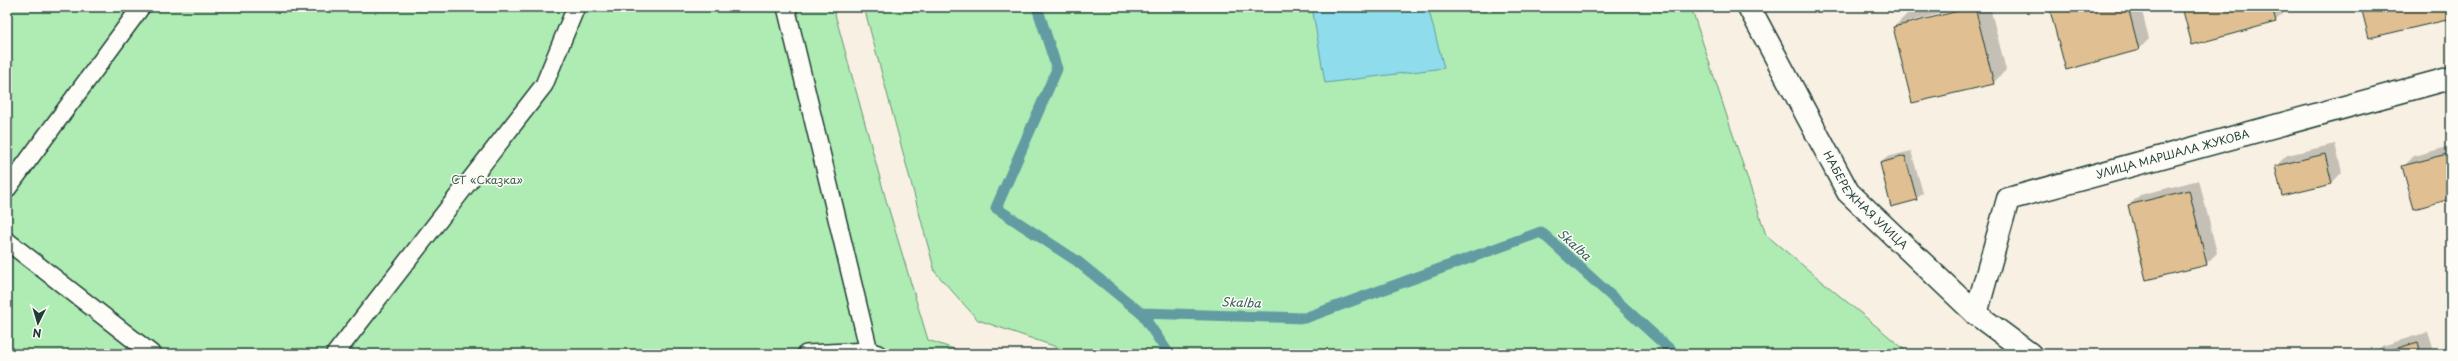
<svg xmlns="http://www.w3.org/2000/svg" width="2458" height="361" font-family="'Playpen Sans',sans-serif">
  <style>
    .green { fill: #aeecb3; stroke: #669474 }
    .water { fill: #8edcec; stroke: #629ca2 }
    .shadow { fill: #0003 }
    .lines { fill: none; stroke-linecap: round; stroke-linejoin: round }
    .stream { stroke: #629ca2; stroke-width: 11 }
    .building { fill: #e0c093; stroke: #1f3d34 }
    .lane-casing { stroke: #1f3d34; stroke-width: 20 }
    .street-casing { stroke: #1f3d34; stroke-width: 25 }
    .lane { stroke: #fdfcf7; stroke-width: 17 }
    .street { stroke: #fdfcf7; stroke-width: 22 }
    .labels { text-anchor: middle; stroke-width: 3; stroke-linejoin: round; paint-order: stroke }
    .street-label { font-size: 11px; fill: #1f3d34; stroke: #fdfcf7 }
    .park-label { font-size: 11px; fill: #3c604d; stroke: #fdfcf7 }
    .water-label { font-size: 12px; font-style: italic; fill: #355d59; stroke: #fdfcf7 }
  </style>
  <rect width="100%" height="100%" fill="#f7f0e3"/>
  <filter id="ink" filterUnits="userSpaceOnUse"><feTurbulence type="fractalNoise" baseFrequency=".025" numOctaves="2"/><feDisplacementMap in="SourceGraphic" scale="8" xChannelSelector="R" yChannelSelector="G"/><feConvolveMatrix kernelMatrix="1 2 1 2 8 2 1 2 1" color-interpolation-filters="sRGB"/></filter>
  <g filter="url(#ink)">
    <g class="green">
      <polygon points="7,7 833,7 886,200 928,340 968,354 7,354"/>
      <polygon points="864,7 1691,7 1766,235 1910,354 1077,354 978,320 935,272"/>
    </g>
    <polygon class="water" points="1312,7 1428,7 1444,68 1325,83"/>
    <g class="shadow">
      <polygon points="1935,7 1967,7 1908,22 1908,24 1976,7 1990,7 2006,70 1993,83 1894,27 1907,14"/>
      <polygon points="2051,7 2141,7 2149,39 2139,49 2067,69"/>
      <polygon points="2183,7 2288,7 2288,9 2275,21"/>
      <polygon points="2335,144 2342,172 2332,183 2276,166 2287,155"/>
      <polygon points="2451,146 2451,198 2403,167 2414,156"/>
      <polygon points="1911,151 1923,193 1916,199 1881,163 1887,157"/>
      <polygon points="2199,180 2217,253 2206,264 2129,205 2140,195"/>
      <polygon points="2428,332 2435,354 2374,354 2382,346"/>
    </g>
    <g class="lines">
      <g class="stream">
        <polyline points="1037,7 1057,69 996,208 1077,261 1141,313 1305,318 1541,232 1675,354"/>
        <polyline points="1141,313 1169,354"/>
      </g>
    </g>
    <g class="building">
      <polygon points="1975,7 1994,84 1912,103 1893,27"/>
      <polygon points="2049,7 2128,7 2139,50 2066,70"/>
      <polygon points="2182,7 2272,7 2276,22 2192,45"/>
      <polygon points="2361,7 2451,7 2451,19 2369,38"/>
      <polygon points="2451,153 2451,199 2414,209 2402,166"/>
      <polygon points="2325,154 2332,184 2282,196 2275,166"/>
      <polygon points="1905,156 1917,200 1891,207 1880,163"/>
      <polygon points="2189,190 2207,265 2146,280 2128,205"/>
      <polygon points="2418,342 2421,354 2378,354"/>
    </g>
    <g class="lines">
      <defs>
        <g id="lane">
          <polyline points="786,7 869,351"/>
          <polyline points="7,189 141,7"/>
          <polyline points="7,241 152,354"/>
          <polyline points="335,354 544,85 576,7"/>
          <polyline points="806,354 869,351 878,354"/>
        </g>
        <g id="street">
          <path id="s1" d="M1749,7L1848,192L1976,314L2030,354"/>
          <path id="s2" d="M1976,314L2008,199L2451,78"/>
        </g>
      </defs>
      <use href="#lane" class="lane-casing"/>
      <use href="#street" class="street-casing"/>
      <use href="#lane" class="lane"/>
      <use href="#street" class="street"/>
    </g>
  </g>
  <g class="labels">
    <g class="street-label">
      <text dy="4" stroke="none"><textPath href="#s2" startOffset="290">УЛИЦА МАРШАЛА ЖУКОВА</textPath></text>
      <text dy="4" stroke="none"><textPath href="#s1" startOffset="227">НАБЕРЕЖНАЯ УЛИЦА</textPath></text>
    </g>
    <g class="park-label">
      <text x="487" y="184">СТ «Сказка»</text>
    </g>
    <g class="water-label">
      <text transform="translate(1574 245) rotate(42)" y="4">Skalba</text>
      <text transform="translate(1241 303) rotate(2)" y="4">Skalba</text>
    </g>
  </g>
  <rect width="2458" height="361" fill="none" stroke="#fdfcf7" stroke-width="24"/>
  <rect x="12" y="12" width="2434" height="337" fill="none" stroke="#1f3d34" stroke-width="1.5" filter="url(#ink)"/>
  <g transform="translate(38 323) rotate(185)" stroke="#fdfcf7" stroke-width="3" paint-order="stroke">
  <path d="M0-3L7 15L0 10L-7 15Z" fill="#1f3d34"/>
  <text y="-6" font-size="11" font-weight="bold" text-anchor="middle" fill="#1f3d34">N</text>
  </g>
</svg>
